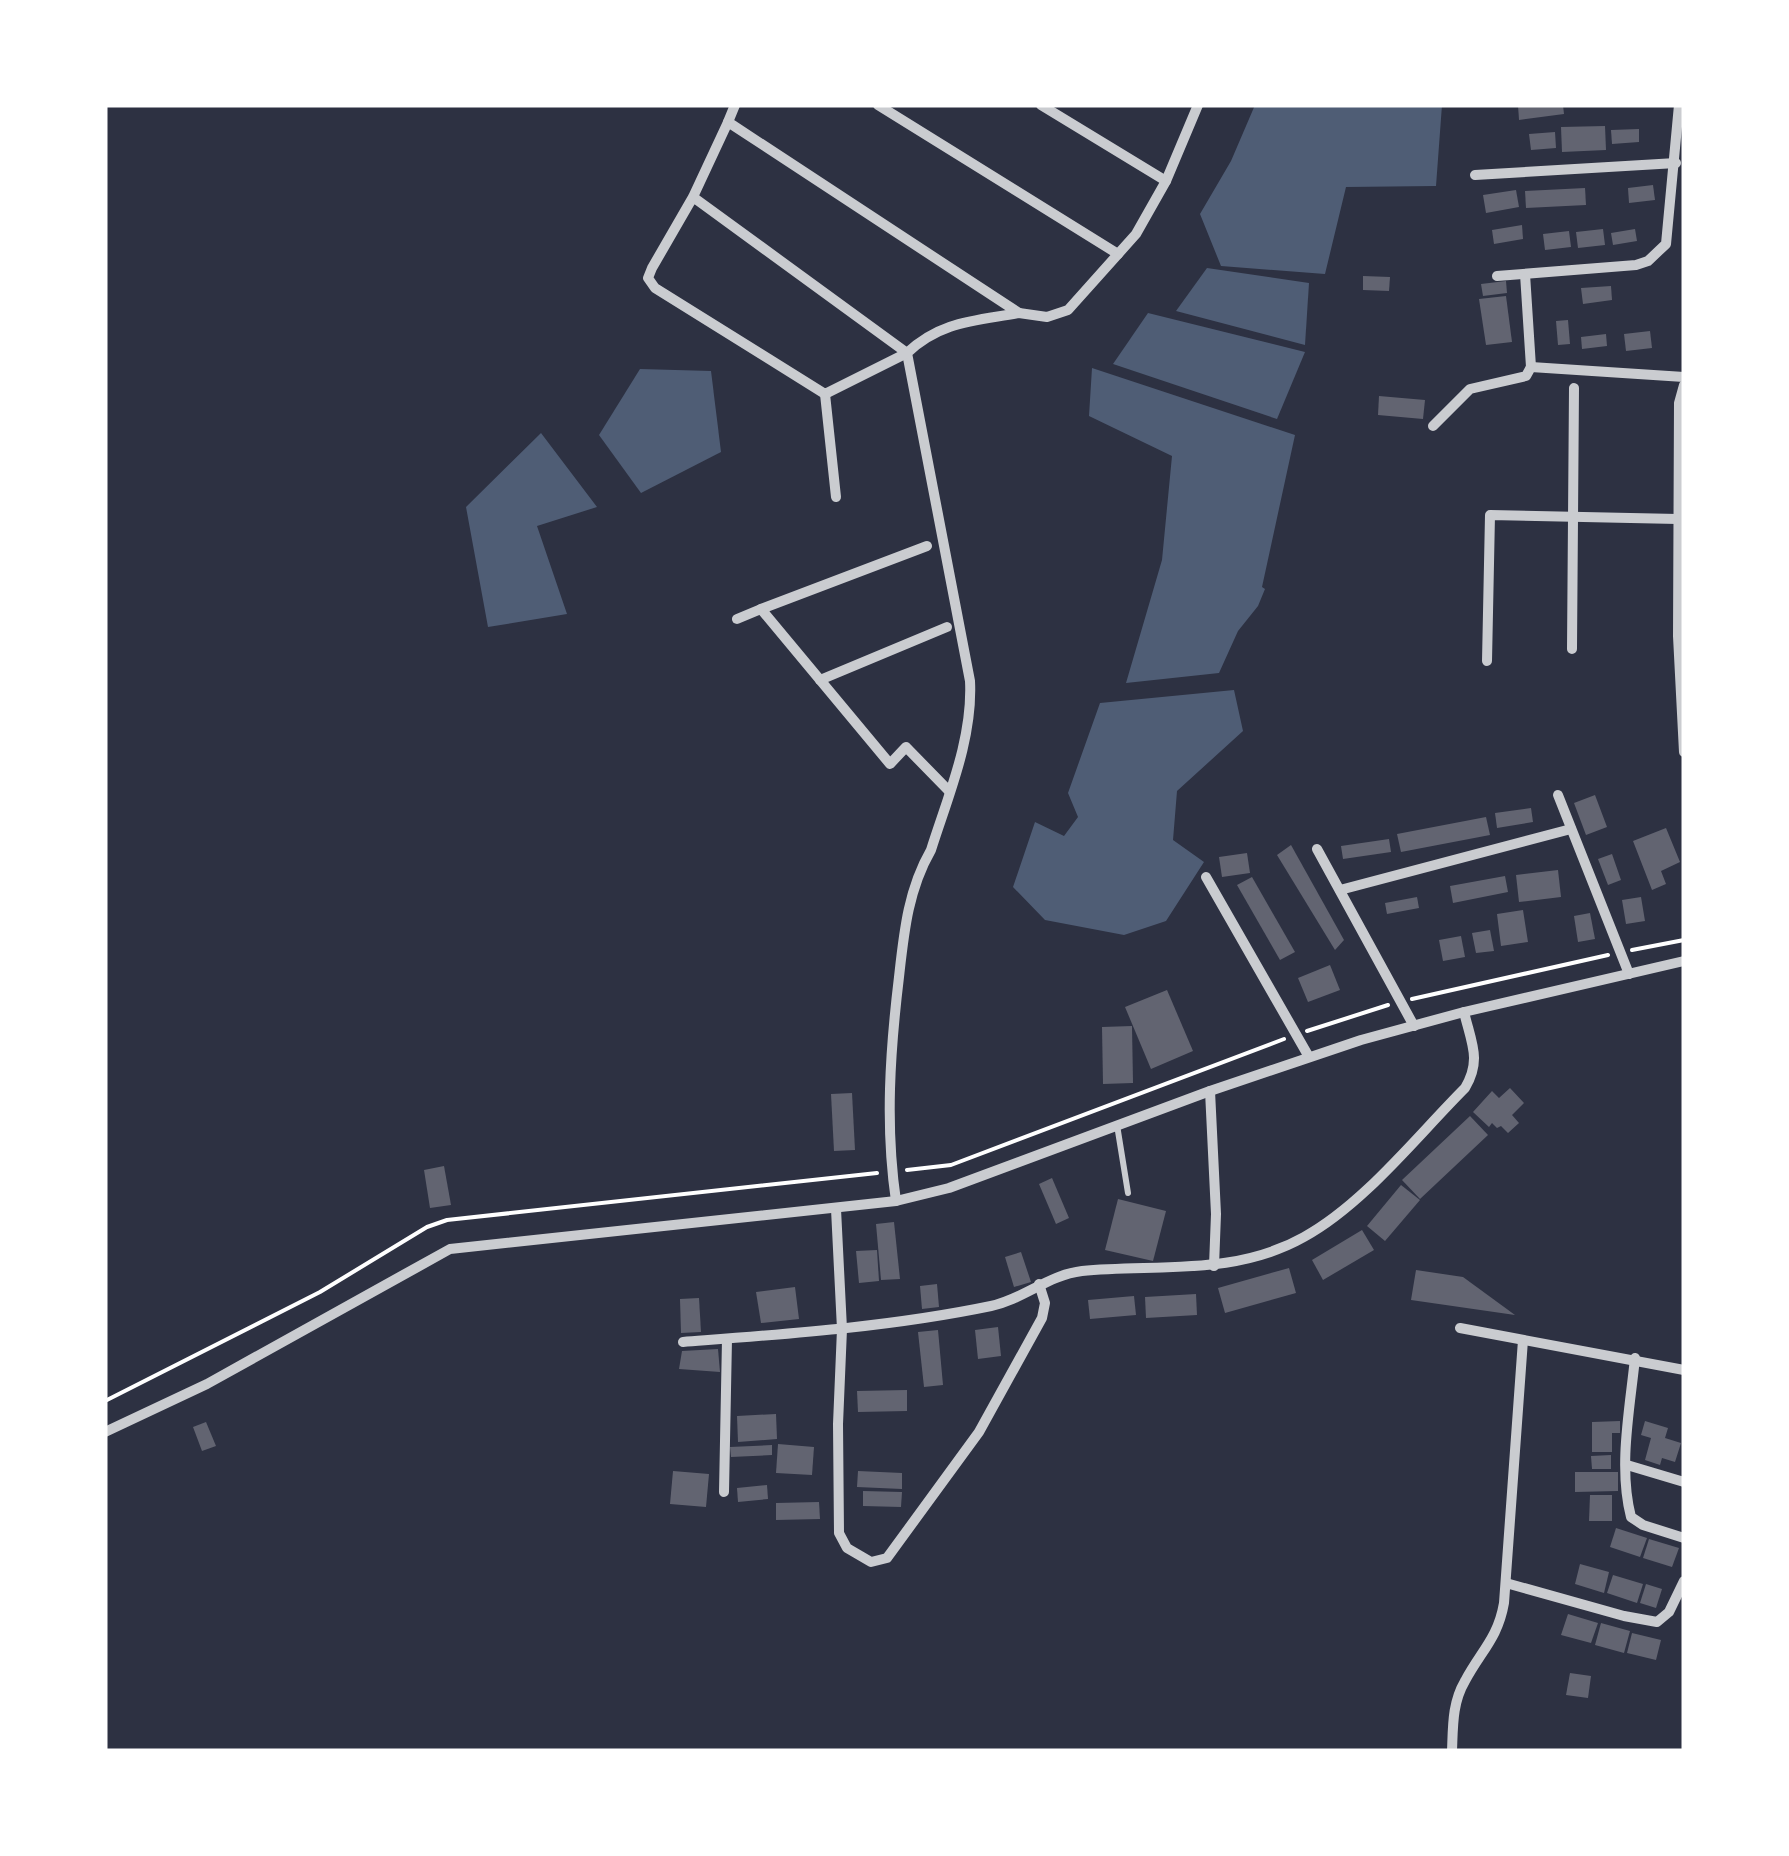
<svg xmlns="http://www.w3.org/2000/svg" width="1789" height="1856" font-family="Lora,serif">
  <style>
    .water { fill: #4f5d75 }
    .building { fill: #626471 }
    .lines { fill: none; stroke-linecap: round; stroke-linejoin: round }
    .path { stroke: #fff; stroke-width: 4 }
    .service { stroke: #caccd0; stroke-width: 6 }
    .minor { stroke: #caccd0; stroke-width: 10 }
  </style>
  <rect width="100%" height="100%" fill="#2d3142"/>
  <g class="water">
    <polygon points="1255,105 1442,105 1436,186 1346,187 1325,274 1221,266 1200,214 1231,161"/>
    <polygon points="1207,268 1309,283 1305,345 1176,311"/>
    <polygon points="1148,313 1305,352 1277,419 1113,364"/>
    <polygon points="1092,368 1295,435 1262,587 1265,589 1258,606 1238,631 1219,673 1126,683 1162,560 1172,456 1089,416"/>
    <polygon points="640,369 711,371 721,452 641,493 599,435"/>
    <polygon points="541,433 597,507 537,526 567,614 488,627 466,507"/>
    <polygon points="1234,690 1243,731 1177,791 1173,840 1204,862 1166,921 1124,935 1045,920 1013,887 1035,822 1064,836 1078,817 1068,793 1100,703"/>
  </g>
  <g class="building">
    <polygon points="1518,105 1563,105 1564,114 1519,120"/>
    <polygon points="1605,126 1606,150 1562,152 1561,127"/>
    <polygon points="1639,129 1639,142 1612,144 1611,130"/>
    <polygon points="1555,132 1556,148 1531,150 1529,134"/>
    <polygon points="1653,185 1655,200 1629,203 1628,188"/>
    <polygon points="1585,188 1586,205 1526,208 1525,191"/>
    <polygon points="1516,190 1519,207 1486,213 1483,195"/>
    <polygon points="1522,225 1523,239 1494,244 1492,230"/>
    <polygon points="1603,229 1605,245 1578,248 1576,232"/>
    <polygon points="1635,229 1637,241 1613,245 1611,233"/>
    <polygon points="1569,231 1571,247 1545,250 1543,234"/>
    <polygon points="1363,276 1390,277 1389,291 1363,290"/>
    <polygon points="1506,281 1507,293 1483,296 1481,284"/>
    <polygon points="1611,286 1612,300 1583,304 1581,288"/>
    <polygon points="1506,296 1512,342 1486,345 1479,299"/>
    <polygon points="1568,320 1570,344 1558,345 1556,321"/>
    <polygon points="1650,331 1652,348 1626,351 1624,334"/>
    <polygon points="1606,334 1607,346 1582,349 1581,337"/>
    <polygon points="1379,396 1425,400 1423,419 1378,415"/>
    <polygon points="1595,795 1607,827 1586,835 1574,803"/>
    <polygon points="1531,808 1533,822 1497,828 1495,813"/>
    <polygon points="1486,817 1490,835 1401,852 1397,834"/>
    <polygon points="1666,828 1680,862 1661,871 1666,884 1652,890 1633,841"/>
    <polygon points="1389,839 1391,852 1343,859 1341,846"/>
    <polygon points="1291,845 1344,940 1335,950 1277,855"/>
    <polygon points="1247,853 1250,873 1222,877 1219,857"/>
    <polygon points="1612,854 1621,880 1608,885 1598,859"/>
    <polygon points="1558,870 1561,897 1519,902 1516,875"/>
    <polygon points="1505,876 1508,892 1453,903 1450,886"/>
    <polygon points="1252,877 1295,952 1280,960 1237,885"/>
    <polygon points="1417,897 1419,908 1387,914 1385,903"/>
    <polygon points="1641,897 1645,921 1626,924 1622,900"/>
    <polygon points="1523,910 1528,942 1501,946 1497,914"/>
    <polygon points="1590,913 1595,939 1578,942 1574,916"/>
    <polygon points="1490,930 1494,951 1476,953 1472,933"/>
    <polygon points="1461,936 1465,957 1443,961 1439,940"/>
    <polygon points="1330,965 1340,990 1308,1002 1298,978"/>
    <polygon points="1167,990 1193,1051 1151,1069 1125,1007"/>
    <polygon points="1132,1026 1133,1083 1103,1084 1102,1027"/>
    <polygon points="1510,1088 1524,1103 1512,1115 1519,1123 1508,1133 1501,1126 1497,1128 1492,1123 1489,1127 1473,1112 1492,1091 1499,1098"/>
    <polygon points="852,1093 855,1150 834,1151 831,1094"/>
    <polygon points="1470,1116 1488,1135 1420,1199 1402,1180"/>
    <polygon points="444,1166 451,1205 430,1208 424,1170"/>
    <polygon points="1052,1178 1069,1218 1056,1224 1039,1184"/>
    <polygon points="1401,1185 1420,1200 1385,1241 1367,1226"/>
    <polygon points="1118,1199 1166,1211 1153,1261 1105,1250"/>
    <polygon points="894,1222 900,1279 881,1280 876,1224"/>
    <polygon points="1362,1230 1374,1250 1323,1280 1312,1260"/>
    <polygon points="877,1250 879,1281 859,1283 856,1251"/>
    <polygon points="1021,1252 1031,1282 1014,1287 1005,1257"/>
    <polygon points="1289,1268 1296,1293 1225,1313 1218,1288"/>
    <polygon points="1416,1270 1463,1277 1515,1315 1411,1300"/>
    <polygon points="937,1284 939,1307 922,1309 920,1286"/>
    <polygon points="795,1287 799,1319 761,1323 756,1292"/>
    <polygon points="1196,1294 1197,1315 1146,1318 1145,1297"/>
    <polygon points="1134,1296 1136,1315 1090,1319 1088,1300"/>
    <polygon points="699,1298 701,1332 681,1333 680,1299"/>
    <polygon points="998,1327 1001,1356 978,1359 975,1330"/>
    <polygon points="938,1330 943,1385 924,1387 918,1332"/>
    <polygon points="718,1349 720,1372 679,1369 682,1351"/>
    <polygon points="907,1390 907,1411 858,1412 857,1391"/>
    <polygon points="776,1414 777,1439 738,1442 737,1416"/>
    <polygon points="1620,1421 1620,1433 1612,1433 1612,1452 1592,1452 1592,1422"/>
    <polygon points="1645,1421 1668,1428 1665,1438 1681,1443 1675,1462 1662,1458 1660,1465 1645,1460 1651,1438 1641,1435"/>
    <polygon points="206,1422 216,1446 202,1451 193,1427"/>
    <polygon points="778,1444 814,1447 812,1475 776,1473"/>
    <polygon points="772,1445 772,1455 731,1457 730,1447"/>
    <polygon points="1611,1455 1611,1469 1592,1469 1591,1456"/>
    <polygon points="673,1471 709,1474 706,1507 670,1504"/>
    <polygon points="858,1471 902,1473 902,1489 857,1487"/>
    <polygon points="1575,1472 1618,1472 1618,1491 1575,1492"/>
    <polygon points="767,1485 768,1499 738,1502 737,1488"/>
    <polygon points="863,1491 902,1492 901,1507 863,1506"/>
    <polygon points="1590,1495 1612,1495 1612,1521 1589,1521"/>
    <polygon points="819,1502 820,1519 776,1520 776,1503"/>
    <polygon points="1616,1528 1647,1538 1640,1557 1610,1547"/>
    <polygon points="1649,1539 1679,1548 1672,1567 1643,1558"/>
    <polygon points="1580,1564 1609,1572 1604,1593 1575,1584"/>
    <polygon points="1613,1575 1643,1584 1637,1603 1607,1593"/>
    <polygon points="1646,1584 1662,1589 1656,1608 1640,1603"/>
    <polygon points="1568,1614 1598,1623 1591,1643 1561,1635"/>
    <polygon points="1601,1623 1630,1631 1624,1653 1595,1645"/>
    <polygon points="1632,1633 1661,1640 1656,1660 1627,1653"/>
    <polygon points="1570,1673 1591,1676 1588,1698 1566,1695"/>
  </g>
  <g class="lines">
    <g class="path">
      <polyline points="1632,950 1684,940"/>
      <polyline points="1412,999 1608,955"/>
      <polyline points="1307,1031 1388,1005"/>
      <polyline points="907,1170 951,1165 1284,1039"/>
      <polyline points="105,1401 320,1292 427,1227 447,1220 877,1173"/>
    </g>
    <polyline class="service" points="1117,1125 1128,1193"/>
    <g class="minor">
      <path d="M735,105L728,122L1019,313C975,321 941,321 907,353L970,681C973,739 948,796 931,850C908,890 904,932 899,977C890,1052 885,1126 896,1201"/>
      <polyline points="878,105 1118,254"/>
      <polyline points="1041,105 1166,181"/>
      <polyline points="1475,175 1676,163"/>
      <polyline points="693,197 907,353 825,394 655,288 648,278 652,268 693,197 728,122"/>
      <polyline points="1525,274 1531,367"/>
      <polyline points="1497,276 1636,265 1648,261 1666,244 1679,105"/>
      <polyline points="1019,313 1047,317 1068,310 1136,234 1166,181 1198,105"/>
      <polyline points="1684,385 1679,403 1678,636 1684,752"/>
      <polyline points="825,394 836,497"/>
      <polyline points="1433,426 1470,389 1526,376 1531,367 1684,377"/>
      <polyline points="927,546 761,609 890,764 906,747 949,791"/>
      <polyline points="737,619 761,609"/>
      <polyline points="1572,649 1574,388"/>
      <polyline points="1487,661 1490,515 1678,519"/>
      <polyline points="820,680 947,627"/>
      <polyline points="1558,795 1629,974"/>
      <polyline points="1317,849 1414,1026"/>
      <polyline points="1206,877 1309,1057"/>
      <polyline points="1340,890 1571,829"/>
      <polyline points="1210,1091 1216,1214 1214,1266"/>
      <polyline points="836,1209 842,1329 838,1424 839,1533 847,1548 871,1562 887,1558 979,1432 1042,1318 1045,1303 1039,1284"/>
      <polyline points="1460,1328 1684,1370"/>
      <path d="M683,1342C786,1334 890,1327 991,1306C1024,1299 1048,1275 1082,1271C1158,1264 1235,1276 1304,1237C1364,1204 1417,1136 1465,1088C1482,1060 1471,1042 1464,1012"/>
      <path d="M1635,1358C1630,1408 1618,1467 1631,1517L1643,1525L1684,1538"/>
      <polyline points="105,1432 207,1384 450,1249 896,1201 949,1188 1210,1091 1361,1040 1464,1012 1684,961"/>
      <polyline points="1627,1465 1684,1482"/>
      <polyline points="724,1492 727,1339"/>
      <polyline points="1506,1583 1624,1616 1657,1622 1669,1612 1684,1581"/>
      <path d="M1452,1751C1453,1727 1452,1703 1465,1681C1481,1651 1498,1638 1504,1603L1523,1340"/>
    </g>
  </g>
  <rect width="1789" height="1856" fill="none" stroke="#ffffff" stroke-width="215"/>
</svg>
